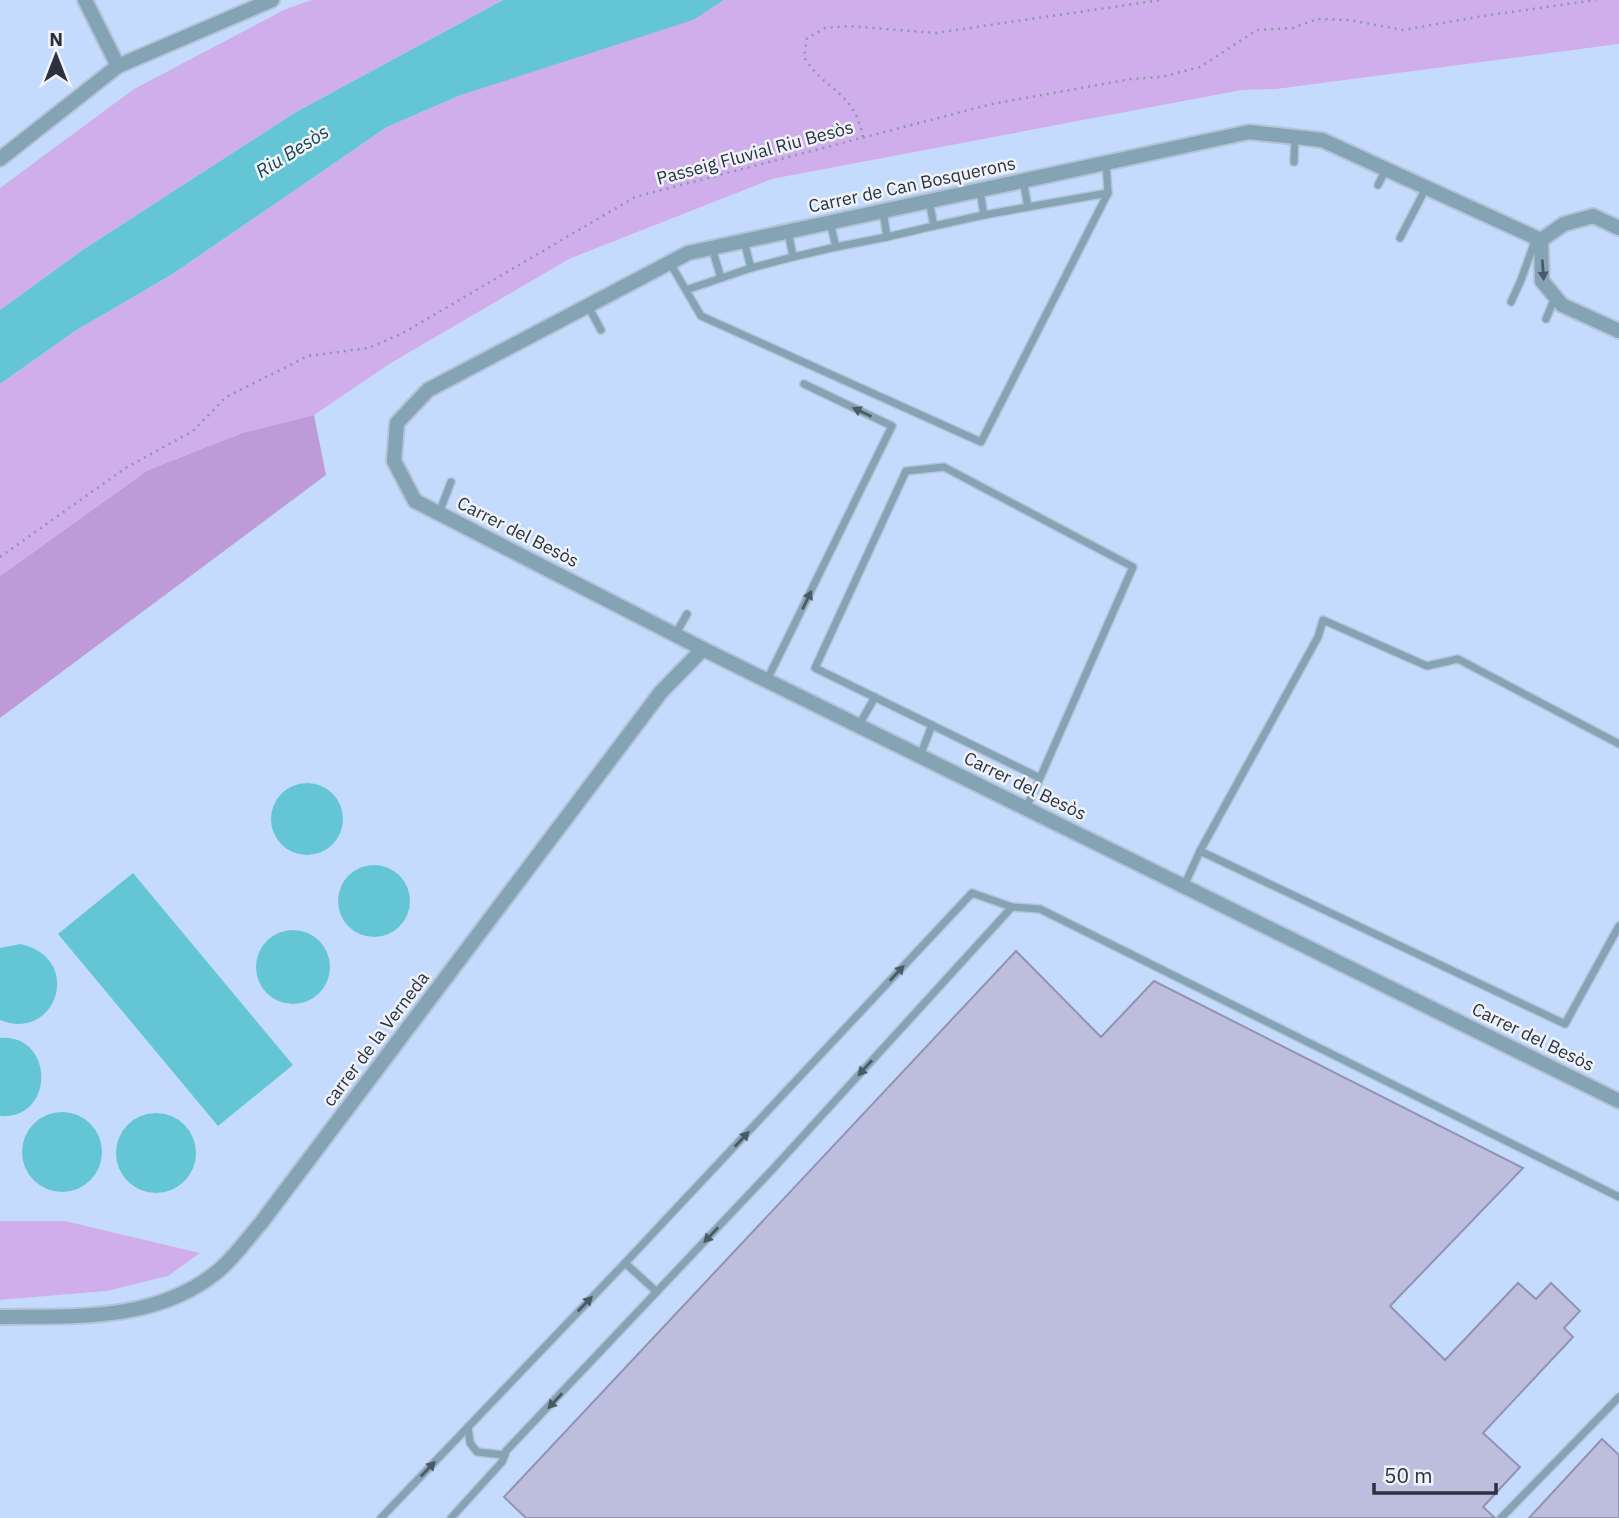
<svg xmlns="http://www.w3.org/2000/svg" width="1619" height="1518" font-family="'IBM Plex Sans',sans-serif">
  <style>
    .built { fill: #c4dbfe }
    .green { fill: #d0aeeb }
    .forest { fill: #be9bd8 }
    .water { fill: #64c6d4 }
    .building { fill: #bdbddd; stroke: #9293b1; stroke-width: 2 }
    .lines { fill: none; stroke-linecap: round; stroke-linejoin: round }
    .lane-casing { stroke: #b5c3d7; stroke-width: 10 }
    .street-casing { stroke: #b5c3d7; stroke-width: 18 }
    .path { stroke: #8c97a9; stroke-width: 2.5; stroke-dasharray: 2 5; stroke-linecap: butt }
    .lane { stroke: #84a3b4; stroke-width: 7 }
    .street { stroke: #84a3b4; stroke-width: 14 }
    .oneway { fill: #4a5a67 }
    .labels { text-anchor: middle; stroke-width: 5; stroke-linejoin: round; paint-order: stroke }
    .street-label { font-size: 18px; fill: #2b323d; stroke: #eff3f9 }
    .water-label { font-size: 19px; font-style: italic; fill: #19464d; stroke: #eff3f9 }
  </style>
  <rect width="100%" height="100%" fill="#d8e7fe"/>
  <g class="built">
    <polygon points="0,0 311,0 286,9 0,188"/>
    <polygon points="1619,44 1619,1518 0,1518 0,1300 107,1291 199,1253 65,1221 0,1221 0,718 325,475 314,415 391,363 569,259 772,179 1242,90 1277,89"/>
  </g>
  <g class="green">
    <polygon points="311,0 503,0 296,112 84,249 0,310 0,188 134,89 286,9"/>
    <polygon points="724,0 1619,0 1619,44 1277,89 1242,90 772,179 569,259 391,363 314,415 242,433 148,470 0,576 0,384 75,331 171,275 387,127 461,95 705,12"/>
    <polygon points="0,1221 65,1221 200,1253 168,1276 107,1291 0,1300"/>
  </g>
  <polygon class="forest" points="314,415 326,475 0,718 0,576 148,470 242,433"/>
  <g class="water">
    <polygon points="503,0 724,0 693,20 461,95 387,127 171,275 75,331 0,384 0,310 84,249 296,112"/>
    <circle cx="307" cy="819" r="36"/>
    <circle cx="374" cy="901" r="36"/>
    <polygon points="133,873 293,1065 218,1126 58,934"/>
    <circle cx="293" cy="967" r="37"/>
    <path d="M20,944C85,958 56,1043 0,1020V948Z"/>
    <path d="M0,1038C54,1033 56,1120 0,1116Z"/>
    <circle cx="62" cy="1152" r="40"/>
    <circle cx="156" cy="1153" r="40"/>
  </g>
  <g class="building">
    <polygon points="1016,951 1101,1037 1154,981 1523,1168 1390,1306 1445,1360 1518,1283 1536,1299 1551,1283 1580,1311 1564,1328 1573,1337 1483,1433 1520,1467 1483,1507 1495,1518 526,1518 504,1497"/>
    <polygon points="1602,1439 1619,1455 1619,1518 1529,1518"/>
  </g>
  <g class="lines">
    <defs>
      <g id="lane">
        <polyline points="1294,162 1295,137"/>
        <polyline points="1378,185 1386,169"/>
        <polyline points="1028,207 1108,193"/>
        <polyline points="984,215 1028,207 1023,180"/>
        <polyline points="934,226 984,215 980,191"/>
        <polyline points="887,237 934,226 929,201"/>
        <polyline points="1400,238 1426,188"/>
        <polyline points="836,247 887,237 883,211"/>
        <polyline points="712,248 721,278"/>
        <polyline points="793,257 836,247 830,222"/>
        <polyline points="670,263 701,316 981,442 1108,193 1106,163"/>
        <polyline points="751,268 793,257 788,231"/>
        <polyline points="686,290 751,268 744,241"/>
        <polyline points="1511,302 1521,280 1536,238"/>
        <polyline points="588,306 601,330"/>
        <polyline points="1546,319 1555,297"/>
        <polyline points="439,513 451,482"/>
        <polyline points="675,635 687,614"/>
        <polyline points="767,680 892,426 804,384"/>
        <polyline points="859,725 875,697"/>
        <polyline points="920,756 932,725"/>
        <polyline points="1026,808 1040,778 815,668 906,471 944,467 1133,567 1040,778"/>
        <polyline points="1200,851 1565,1024 1619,926"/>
        <polyline points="1184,886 1200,851 1318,637 1323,620 1427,666 1458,659 1619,744"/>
        <polyline points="1012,907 1040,909 1619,1197"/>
        <polyline points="625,1263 657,1292"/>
        <polyline points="468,1427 470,1443 477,1452 505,1455"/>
        <polyline points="381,1518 625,1263 972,893 1012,907 772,1170 506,1451 502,1462 451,1518"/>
        <polyline points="1501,1518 1619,1397"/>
      </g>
      <g id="street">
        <polyline points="85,0 118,66"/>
        <polyline points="0,159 118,66 272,0"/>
        <polyline points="1619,228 1593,216 1564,224 1541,240 1542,281 1562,305 1619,331"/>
        <polyline points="1541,240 1322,140 1249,132 688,253 428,390 397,423 394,461 415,501 703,649 1619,1101"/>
        <path d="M0,1317C75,1316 156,1322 218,1271C234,1258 247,1239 261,1223L661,692L703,649"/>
      </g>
    </defs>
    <use href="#lane" class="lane-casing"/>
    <use href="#street" class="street-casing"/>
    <g class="path">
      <path d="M863,137C854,90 824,91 804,57L807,38L825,28L849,26L935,33L1161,0"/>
      <polyline points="0,557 127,467 193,431 226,397 308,356 368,348 403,333 635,197 992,104 1131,79 1161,77 1200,67 1257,30 1293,28 1317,19 1349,20 1403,30 1483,16 1596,0"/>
    </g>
    <use href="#lane" class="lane"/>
    <use href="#street" class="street"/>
  </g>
  <defs><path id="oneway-solid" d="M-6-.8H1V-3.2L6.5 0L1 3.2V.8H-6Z" transform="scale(1.75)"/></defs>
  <g class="oneway">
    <use href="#oneway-solid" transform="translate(1543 270) rotate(86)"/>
    <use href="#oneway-solid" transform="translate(862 412) rotate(-155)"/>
    <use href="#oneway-solid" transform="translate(807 600) rotate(-64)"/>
    <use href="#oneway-solid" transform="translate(897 973) rotate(-47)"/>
    <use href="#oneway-solid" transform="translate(865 1068) rotate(132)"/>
    <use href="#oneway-solid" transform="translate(742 1139) rotate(-47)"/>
    <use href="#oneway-solid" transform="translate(711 1235) rotate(133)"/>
    <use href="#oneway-solid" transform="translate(585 1304) rotate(-46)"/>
    <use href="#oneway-solid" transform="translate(555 1401) rotate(133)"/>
    <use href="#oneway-solid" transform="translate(428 1469) rotate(-46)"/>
  </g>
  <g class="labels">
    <g class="street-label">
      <text transform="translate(755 153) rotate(-15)" y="6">Passeig Fluvial Riu Besòs</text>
      <text transform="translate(912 185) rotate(-12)" y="6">Carrer de Can Bosquerons</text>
      <text transform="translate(518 532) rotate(27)" y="6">Carrer del Besòs</text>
      <text transform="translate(1025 786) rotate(26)" y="6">Carrer del Besòs</text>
      <text transform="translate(1533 1037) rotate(26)" y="6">Carrer del Besòs</text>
      <text transform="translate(376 1039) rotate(-53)" y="6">carrer de la Verneda</text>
    </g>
    <g class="water-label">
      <text transform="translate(292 151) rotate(-32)" y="7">Riu Besòs</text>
    </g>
  </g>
  <g transform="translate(56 56)" stroke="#eff3f9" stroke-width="5" paint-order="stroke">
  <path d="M0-5L12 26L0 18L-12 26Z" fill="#2b323d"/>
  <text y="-10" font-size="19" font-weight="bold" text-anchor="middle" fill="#2b323d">N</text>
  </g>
  <path d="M1374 1483v10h122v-10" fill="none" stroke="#2b323d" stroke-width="3.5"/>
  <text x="1384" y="1483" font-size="21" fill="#2b323d" stroke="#eff3f9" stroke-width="5" paint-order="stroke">50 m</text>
</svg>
